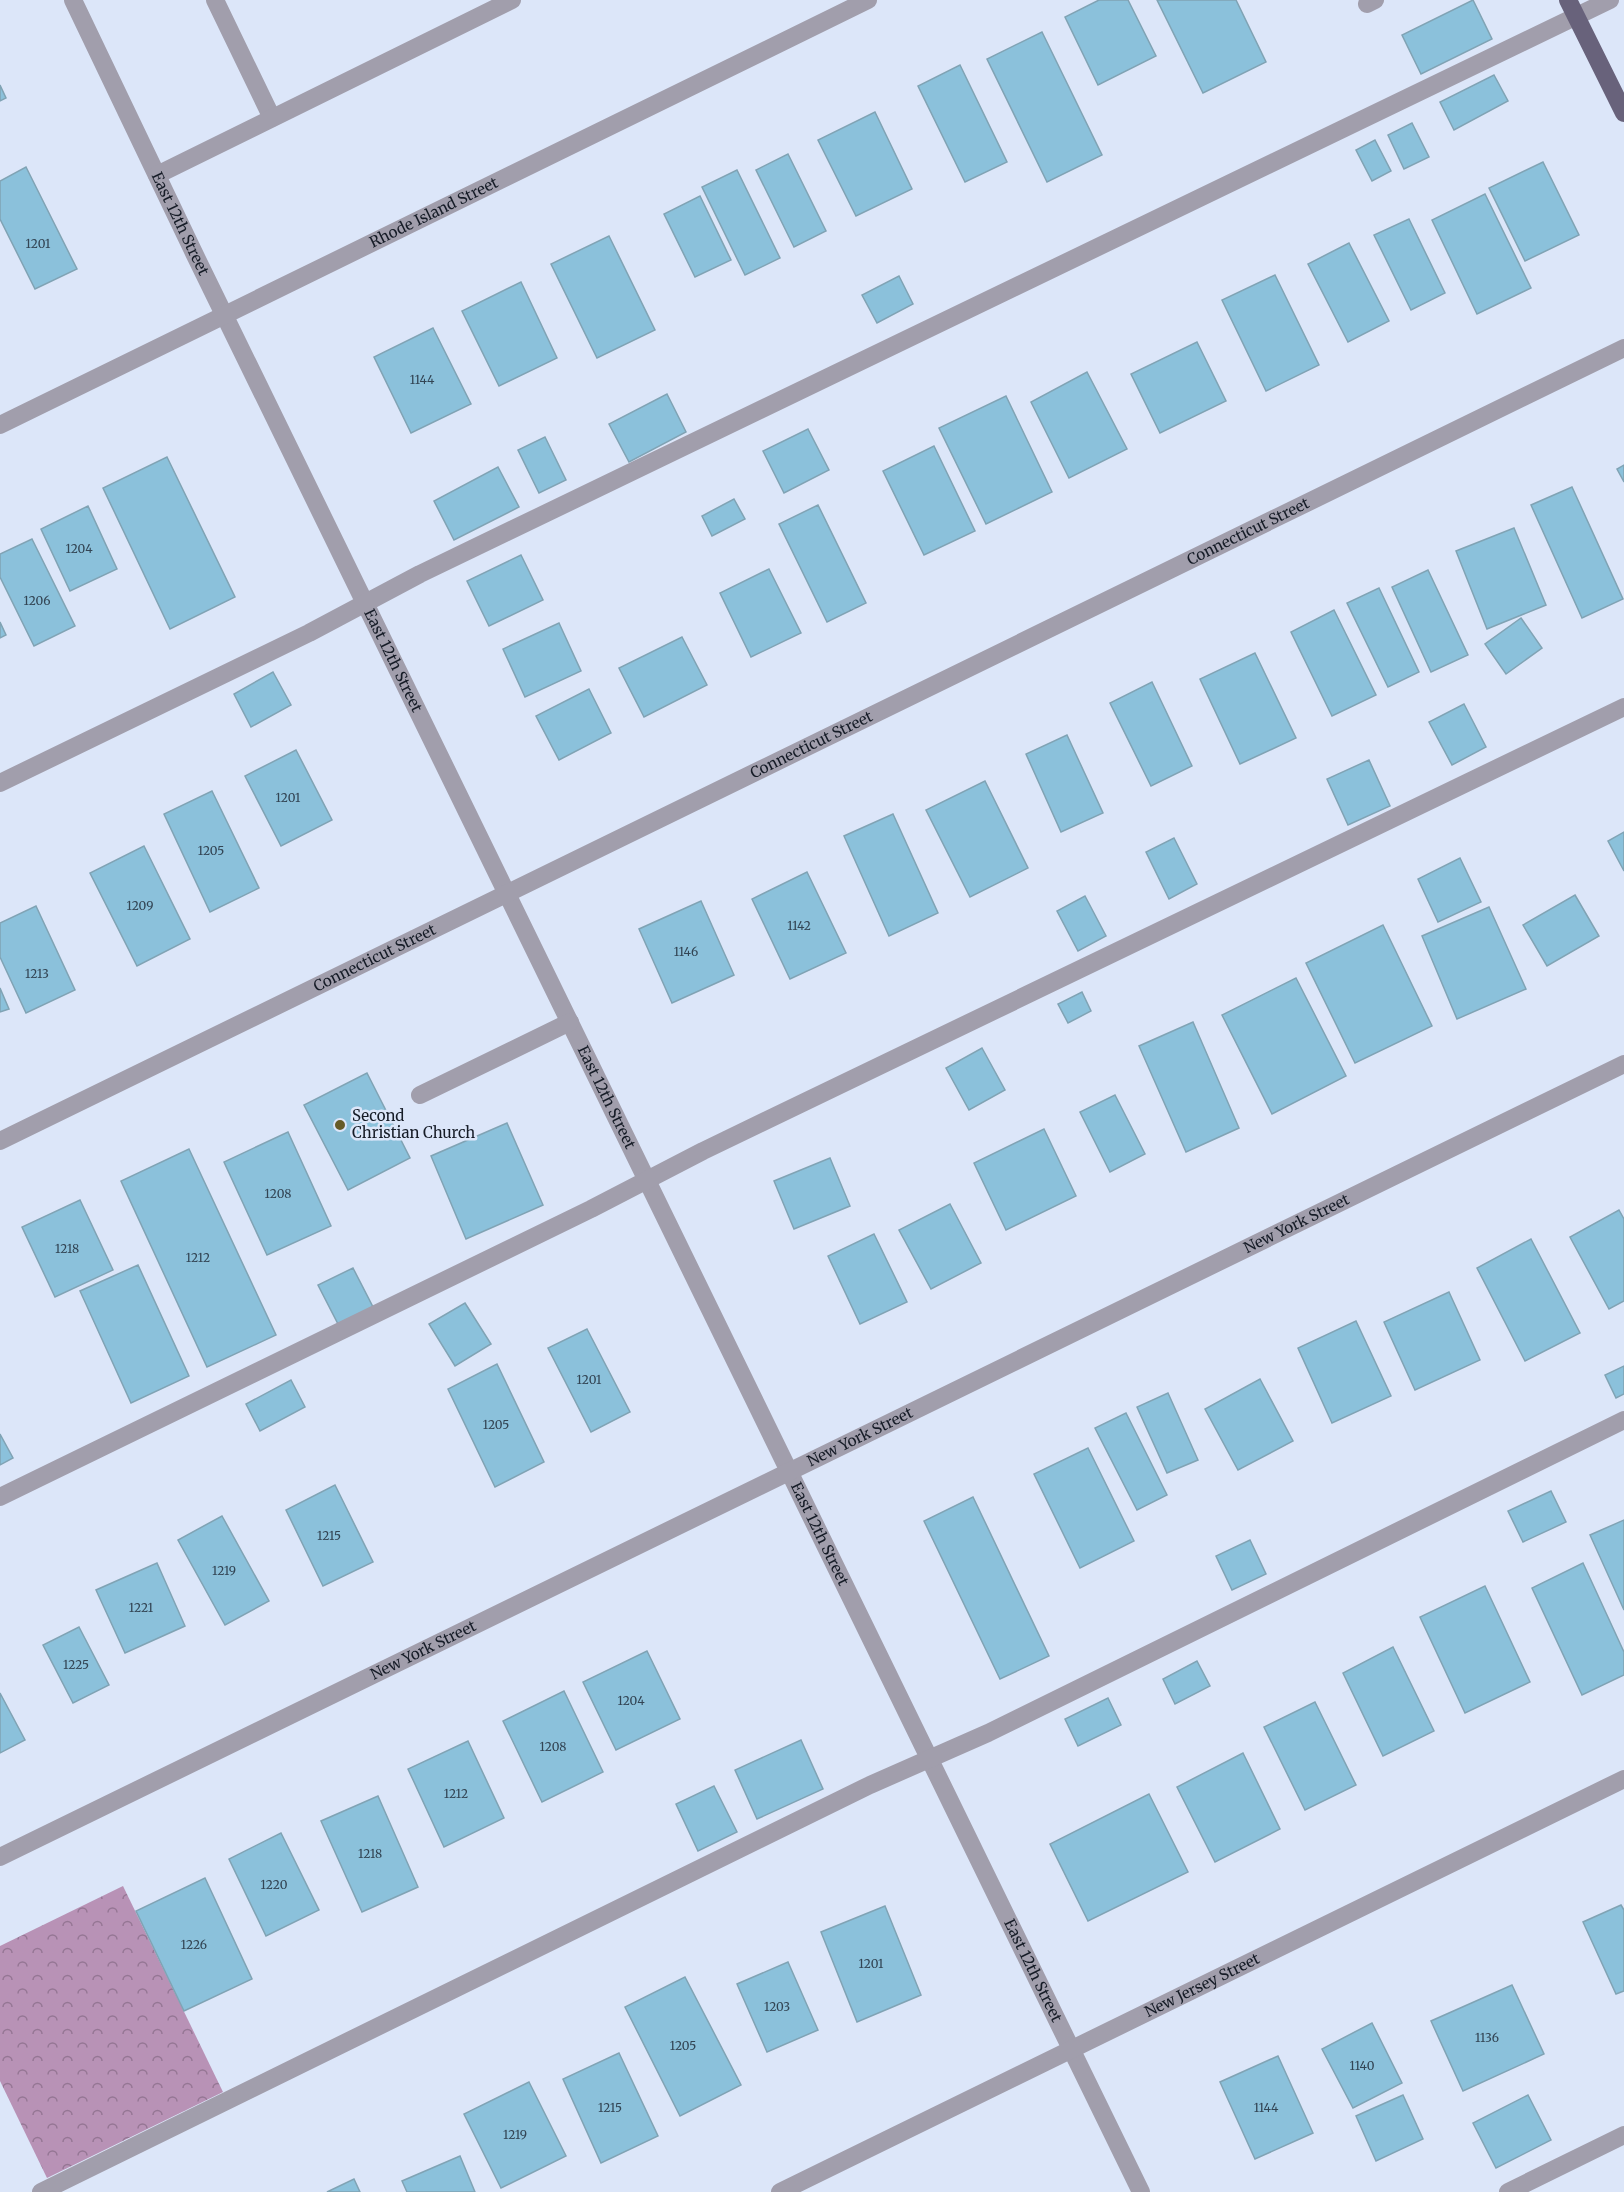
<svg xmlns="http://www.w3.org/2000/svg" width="1624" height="2192" font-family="Merriweather,serif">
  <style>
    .forest { fill: url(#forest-crowns) }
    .building { fill: #8bc1db; stroke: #80a3b4; stroke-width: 1.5 }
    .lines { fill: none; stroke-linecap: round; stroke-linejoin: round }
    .minor { stroke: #a19eac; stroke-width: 18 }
    .major { stroke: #68627b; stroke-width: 18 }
    .poi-dot { fill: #665b27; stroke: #dce6f9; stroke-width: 2 }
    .labels { text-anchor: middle; stroke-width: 5; stroke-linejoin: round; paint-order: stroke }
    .number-label { font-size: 12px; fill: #334554 }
    .street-label { font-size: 15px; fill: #161c27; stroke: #dce6f9 }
    .poi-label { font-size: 15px; fill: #161c27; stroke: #dce6f9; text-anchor: start }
  </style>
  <defs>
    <pattern id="forest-crowns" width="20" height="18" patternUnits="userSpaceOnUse" patternTransform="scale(1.5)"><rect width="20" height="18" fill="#b892b6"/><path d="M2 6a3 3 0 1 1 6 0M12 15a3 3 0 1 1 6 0" fill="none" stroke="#957694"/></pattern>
  </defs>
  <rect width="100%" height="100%" fill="#dce6f9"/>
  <polygon class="forest" points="123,1886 223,2092 47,2178 0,2081 0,1946"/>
  <g class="building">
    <polygon points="1099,0 1128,0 1156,56 1098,85 1065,17"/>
    <polygon points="1157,0 1236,0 1266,62 1203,93"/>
    <polygon points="1473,0 1492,39 1421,74 1402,35"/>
    <polygon points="1042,32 1102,155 1047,182 987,59"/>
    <polygon points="960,65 1007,162 965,182 918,86"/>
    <polygon points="1494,75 1508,101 1454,130 1440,102"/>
    <polygon points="0,85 6,98 0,101"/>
    <polygon points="875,112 912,189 856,216 818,140"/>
    <polygon points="1412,123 1429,157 1404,169 1388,135"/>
    <polygon points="1375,140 1391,171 1372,181 1356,150"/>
    <polygon points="788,154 826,231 794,247 756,170"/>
    <polygon points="1543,162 1579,235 1525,261 1489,188"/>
    <polygon points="26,167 77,269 35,289 0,219 0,181"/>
    <polygon points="737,170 780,258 745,275 702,187"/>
    <polygon points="1485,194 1531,288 1477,314 1432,220"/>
    <polygon points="700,196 731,260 695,277 664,214"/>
    <polygon points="1409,219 1445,293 1411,310 1374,235"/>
    <polygon points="609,236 655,330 597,358 551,264"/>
    <polygon points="1349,243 1389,321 1348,342 1308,264"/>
    <polygon points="1275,275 1319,365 1266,391 1222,300"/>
    <polygon points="899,276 913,304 877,323 862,295"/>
    <polygon points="521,282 557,358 499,386 462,311"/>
    <polygon points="433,328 471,404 411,433 374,357"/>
    <polygon points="1197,342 1226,401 1160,433 1131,374"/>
    <polygon points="1087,372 1127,449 1069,478 1031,402"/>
    <polygon points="667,394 686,432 629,462 609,424"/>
    <polygon points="1006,396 1052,492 986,524 939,428"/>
    <polygon points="808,429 829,470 784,493 763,451"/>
    <polygon points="545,437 566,480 539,493 518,450"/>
    <polygon points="934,446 975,531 924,555 883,471"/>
    <polygon points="167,457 235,597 170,629 103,488"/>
    <polygon points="1624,465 1624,482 1617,469"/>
    <polygon points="498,467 519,507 454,540 434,501"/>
    <polygon points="1572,487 1623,599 1582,618 1531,505"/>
    <polygon points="734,499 745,519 712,536 702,516"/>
    <polygon points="818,505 866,603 827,622 779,524"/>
    <polygon points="88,506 117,569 70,591 41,529"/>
    <polygon points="1514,528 1546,605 1487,629 1456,551"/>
    <polygon points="32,539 75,626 34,646 0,577 0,554"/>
    <polygon points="521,555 543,600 489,626 467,581"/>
    <polygon points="769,569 801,633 751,657 720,593"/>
    <polygon points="1428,570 1468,655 1431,672 1392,587"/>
    <polygon points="1379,588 1419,672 1388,687 1347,603"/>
    <polygon points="1334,610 1376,695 1332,716 1291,632"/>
    <polygon points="1521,618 1542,648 1506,674 1485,644"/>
    <polygon points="0,622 6,635 0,638"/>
    <polygon points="559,623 581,671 525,697 503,649"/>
    <polygon points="682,637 707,685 644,717 619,668"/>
    <polygon points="1255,653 1296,738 1240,764 1200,679"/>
    <polygon points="273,672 291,705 251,727 234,694"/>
    <polygon points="1152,682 1192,766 1151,786 1110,703"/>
    <polygon points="589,689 611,733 559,760 536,716"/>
    <polygon points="1464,704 1486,747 1452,765 1429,722"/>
    <polygon points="1067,735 1103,813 1061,832 1026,754"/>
    <polygon points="296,750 332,820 281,846 245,776"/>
    <polygon points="1369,760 1390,806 1348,825 1327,779"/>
    <polygon points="985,781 1028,868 970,897 926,810"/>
    <polygon points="212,791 259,888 210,912 164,814"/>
    <polygon points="893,814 938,913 889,936 844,836"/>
    <polygon points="1624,832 1624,871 1608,841"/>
    <polygon points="1174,838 1197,884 1169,899 1146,852"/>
    <polygon points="144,846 190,939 137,966 90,873"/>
    <polygon points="1460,858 1481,902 1438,922 1418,879"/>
    <polygon points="807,872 846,953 790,979 752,899"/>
    <polygon points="1575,895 1599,936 1547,966 1523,925"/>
    <polygon points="1085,896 1106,936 1078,951 1057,911"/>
    <polygon points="701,901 734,975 672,1003 639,929"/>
    <polygon points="36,906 75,990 26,1013 0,957 0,923"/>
    <polygon points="1489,907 1526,989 1457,1019 1422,936"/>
    <polygon points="1383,925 1432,1026 1355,1063 1306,963"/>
    <polygon points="1296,978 1346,1076 1272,1114 1222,1015"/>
    <polygon points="0,988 9,1009 0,1012"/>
    <polygon points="1082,992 1091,1011 1068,1023 1058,1004"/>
    <polygon points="1193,1022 1239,1128 1186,1152 1139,1046"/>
    <polygon points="982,1048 1005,1090 969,1110 946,1068"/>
    <polygon points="367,1073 410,1158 348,1190 304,1105"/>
    <polygon points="1115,1095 1145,1154 1110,1172 1080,1112"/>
    <polygon points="507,1123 543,1205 466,1239 431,1156"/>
    <polygon points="1044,1129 1076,1196 1006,1230 974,1163"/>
    <polygon points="288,1132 331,1226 267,1255 224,1162"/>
    <polygon points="189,1149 276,1335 207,1367 121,1181"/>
    <polygon points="830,1158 850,1206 794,1229 774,1181"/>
    <polygon points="80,1200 113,1270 55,1297 22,1227"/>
    <polygon points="950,1204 981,1263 931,1289 899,1230"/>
    <polygon points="1619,1210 1624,1219 1624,1301 1609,1309 1570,1237"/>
    <polygon points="874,1234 907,1302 860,1324 828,1256"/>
    <polygon points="1531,1239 1580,1333 1525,1361 1477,1268"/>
    <polygon points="138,1265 189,1376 131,1403 80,1291"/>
    <polygon points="353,1268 373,1307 338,1324 318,1285"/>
    <polygon points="1449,1292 1480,1360 1415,1390 1384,1322"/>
    <polygon points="465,1303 491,1344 455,1366 429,1324"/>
    <polygon points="1356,1321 1391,1396 1332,1423 1298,1348"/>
    <polygon points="587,1329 630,1412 591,1432 548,1348"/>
    <polygon points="497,1364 544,1462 495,1487 448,1389"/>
    <polygon points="1624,1366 1624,1394 1616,1398 1605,1375"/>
    <polygon points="1260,1379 1293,1441 1238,1470 1205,1409"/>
    <polygon points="291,1380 305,1407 260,1431 246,1404"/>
    <polygon points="1168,1393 1198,1460 1167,1473 1137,1407"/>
    <polygon points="1126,1413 1167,1495 1137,1510 1095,1428"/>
    <polygon points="0,1434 13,1458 0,1465"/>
    <polygon points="1088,1448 1134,1541 1080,1568 1034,1474"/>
    <polygon points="335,1485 373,1562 323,1586 286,1510"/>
    <polygon points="1551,1491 1566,1522 1523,1542 1508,1511"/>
    <polygon points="973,1497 1049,1656 1000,1679 924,1521"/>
    <polygon points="222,1516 269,1601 225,1625 178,1540"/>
    <polygon points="1624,1520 1624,1610 1590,1535"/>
    <polygon points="1250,1540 1266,1574 1232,1590 1216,1556"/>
    <polygon points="157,1563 185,1626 125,1653 96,1590"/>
    <polygon points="1583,1563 1624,1652 1624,1675 1582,1695 1532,1588"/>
    <polygon points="1485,1586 1530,1682 1465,1713 1420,1617"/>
    <polygon points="79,1627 109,1685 73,1703 43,1645"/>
    <polygon points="1393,1647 1434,1731 1383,1756 1343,1673"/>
    <polygon points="647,1651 680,1719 616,1750 583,1682"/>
    <polygon points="1197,1661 1210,1686 1175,1704 1163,1679"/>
    <polygon points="564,1691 603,1772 542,1802 503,1721"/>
    <polygon points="0,1693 25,1740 0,1753"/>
    <polygon points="1108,1698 1121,1725 1078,1746 1065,1719"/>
    <polygon points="1315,1702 1356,1785 1305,1810 1264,1727"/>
    <polygon points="801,1740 823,1789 757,1819 735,1770"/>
    <polygon points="468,1741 504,1818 444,1847 408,1769"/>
    <polygon points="1243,1753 1280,1829 1215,1862 1177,1787"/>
    <polygon points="714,1786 737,1832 698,1851 676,1804"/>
    <polygon points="1149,1794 1188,1872 1088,1921 1050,1844"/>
    <polygon points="378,1796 418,1887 362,1912 321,1821"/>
    <polygon points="281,1833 319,1910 266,1936 229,1859"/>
    <polygon points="205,1878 252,1979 184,2011 136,1911"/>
    <polygon points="1621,1905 1624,1910 1624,1991 1616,1994 1583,1922"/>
    <polygon points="885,1906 921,1995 857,2022 821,1932"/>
    <polygon points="788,1962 818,2030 767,2052 737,1984"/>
    <polygon points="685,1977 741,2085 680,2116 625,2007"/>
    <polygon points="1512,1985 1544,2054 1463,2091 1431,2021"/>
    <polygon points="1372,2023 1402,2083 1353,2108 1322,2049"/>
    <polygon points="619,2053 658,2136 601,2163 563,2079"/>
    <polygon points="1278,2056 1313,2133 1255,2159 1220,2082"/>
    <polygon points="529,2082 566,2156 501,2188 464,2114"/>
    <polygon points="1403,2095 1423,2139 1376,2161 1356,2116"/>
    <polygon points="1528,2095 1551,2140 1496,2168 1473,2123"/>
    <polygon points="460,2156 475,2192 407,2192 402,2181"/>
    <polygon points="354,2179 360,2192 327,2192"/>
  </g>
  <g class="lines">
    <g class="minor">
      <path id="s1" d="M73,0L194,253L1141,2192"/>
      <polyline points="215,0 272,118"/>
      <polyline points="1367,4 1375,0"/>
      <polyline points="157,175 512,0"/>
      <path id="s2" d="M0,425L868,0"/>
      <polyline points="0,783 309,633 420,574 1610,0"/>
      <polyline points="420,1095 570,1022"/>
      <path id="s3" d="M0,1141L1624,348"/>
      <polyline points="0,1497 591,1209 703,1151 1624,707"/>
      <path id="s4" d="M0,1857L1624,1064"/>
      <polyline points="41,2192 870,1785 988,1733 1624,1420"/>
      <path id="s5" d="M780,2192L1624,1779"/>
      <polyline points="1508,2192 1624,2135"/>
    </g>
    <polyline class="major" points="1568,0 1624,113"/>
  </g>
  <circle class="poi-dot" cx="340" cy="1125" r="6"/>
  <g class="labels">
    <g class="number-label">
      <text x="38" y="248">1201</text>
      <text x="422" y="384">1144</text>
      <text x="79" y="553">1204</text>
      <text x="37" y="605">1206</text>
      <text x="288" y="802">1201</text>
      <text x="211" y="855">1205</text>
      <text x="140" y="910">1209</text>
      <text x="799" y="930">1142</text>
      <text x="686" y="956">1146</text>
      <text x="37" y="978">1213</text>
      <text x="278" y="1198">1208</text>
      <text x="67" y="1253">1218</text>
      <text x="198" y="1262">1212</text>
      <text x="589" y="1384">1201</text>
      <text x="496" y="1429">1205</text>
      <text x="329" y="1540">1215</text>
      <text x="224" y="1575">1219</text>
      <text x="141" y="1612">1221</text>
      <text x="76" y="1669">1225</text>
      <text x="631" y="1705">1204</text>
      <text x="553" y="1751">1208</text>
      <text x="456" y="1798">1212</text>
      <text x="370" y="1858">1218</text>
      <text x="274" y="1889">1220</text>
      <text x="194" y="1949">1226</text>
      <text x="871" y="1968">1201</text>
      <text x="777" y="2011">1203</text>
      <text x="1487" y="2042">1136</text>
      <text x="683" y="2050">1205</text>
      <text x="1362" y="2070">1140</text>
      <text x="610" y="2112">1215</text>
      <text x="1266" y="2112">1144</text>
      <text x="515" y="2139">1219</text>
    </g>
    <g class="street-label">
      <text dy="5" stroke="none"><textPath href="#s2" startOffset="483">Rhode Island Street</textPath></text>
      <text dy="5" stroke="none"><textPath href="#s1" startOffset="248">East 12th Street</textPath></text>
      <text dy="5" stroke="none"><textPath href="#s3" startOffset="1389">Connecticut Street</textPath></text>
      <text dy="5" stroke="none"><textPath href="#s1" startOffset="734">East 12th Street</textPath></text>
      <text dy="5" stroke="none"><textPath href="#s3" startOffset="903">Connecticut Street</textPath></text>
      <text dy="5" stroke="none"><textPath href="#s3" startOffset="417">Connecticut Street</textPath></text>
      <text dy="5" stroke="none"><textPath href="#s1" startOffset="1220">East 12th Street</textPath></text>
      <text dy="5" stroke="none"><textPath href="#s4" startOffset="1443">New York Street</textPath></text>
      <text dy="5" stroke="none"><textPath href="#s4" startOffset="957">New York Street</textPath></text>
      <text dy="5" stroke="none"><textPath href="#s1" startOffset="1706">East 12th Street</textPath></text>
      <text dy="5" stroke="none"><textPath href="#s4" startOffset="471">New York Street</textPath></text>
      <text dy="5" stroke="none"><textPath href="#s1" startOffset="2192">East 12th Street</textPath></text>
      <text dy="5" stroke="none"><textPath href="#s5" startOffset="470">New Jersey Street</textPath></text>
    </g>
    <g class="poi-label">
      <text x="352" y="1121">Second<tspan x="352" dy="17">Christian Church</tspan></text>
    </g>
  </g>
</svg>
